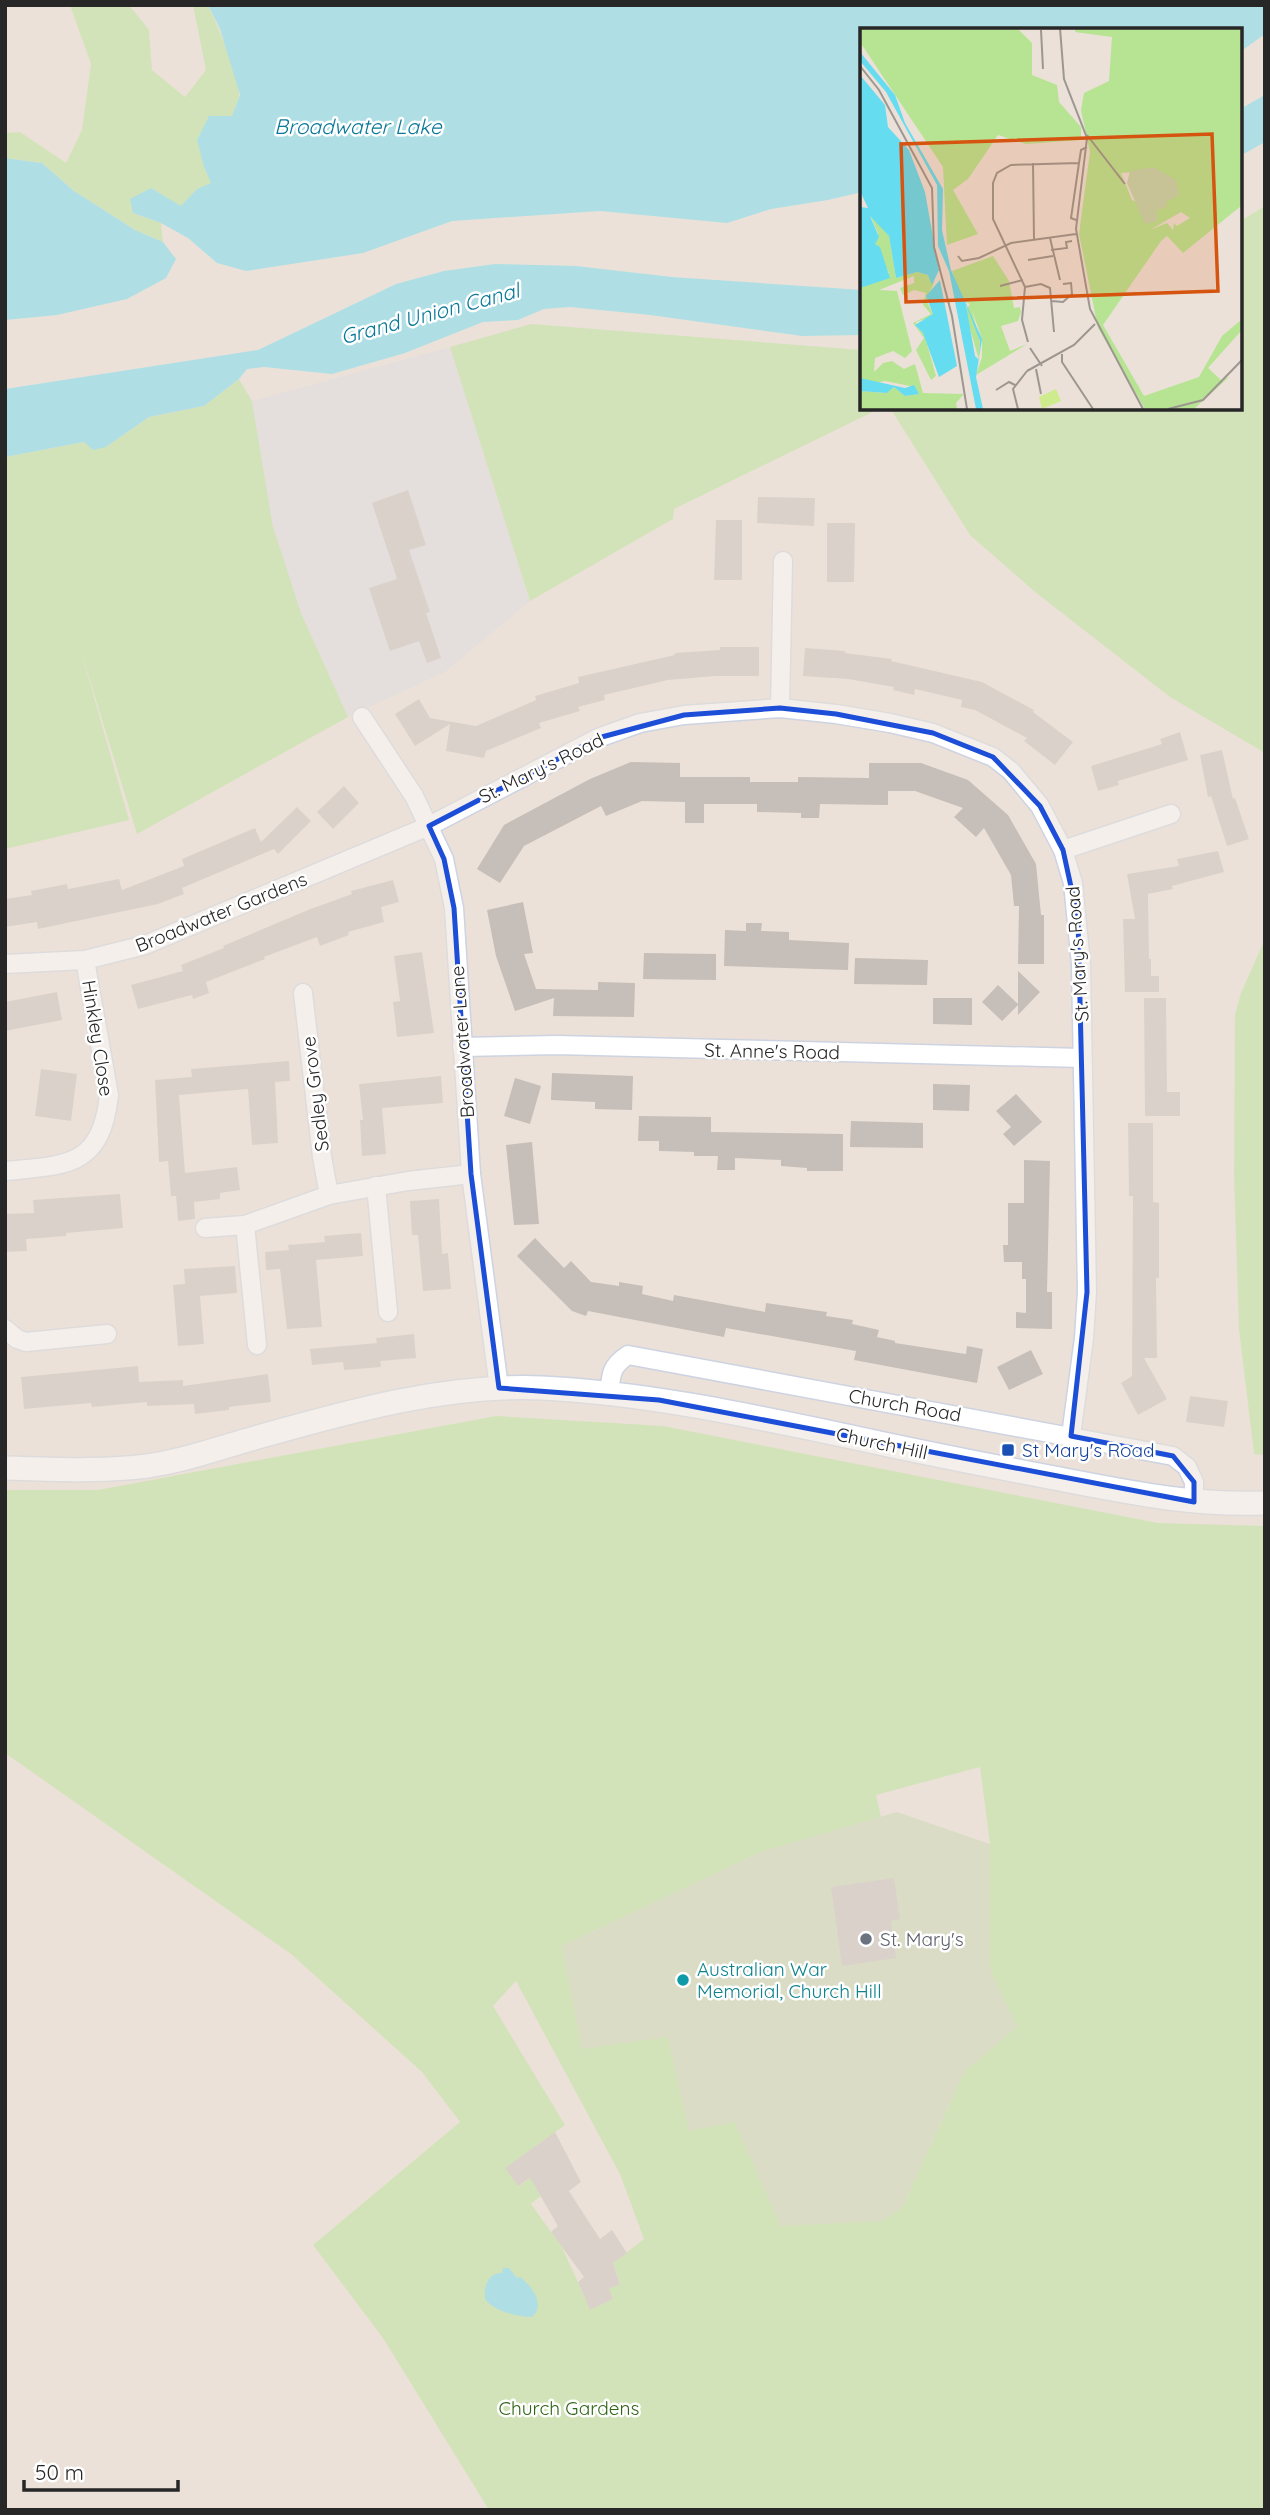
<svg xmlns="http://www.w3.org/2000/svg" width="1270" height="2515" font-family="Quicksand,sans-serif">
  <style>
    .industrial { fill: #dbd9e2 }
    .green { fill: #b7e492; fill-rule: evenodd }
    .cemetery { fill: #c6d5af }
    .water { fill: #66dcf1 }
    .building { fill: #c6beb8 }
    .lines { fill: none; stroke-linecap: round; stroke-linejoin: round }
    .minor-casing { stroke: #cdd3e1; stroke-width: 21 }
    .tertiary-casing { stroke: #cdd3e1; stroke-width: 26 }
    .minor { stroke: #fff; stroke-width: 18 }
    .tertiary { stroke: #fff; stroke-width: 23 }
    .marked { fill: none; stroke: #1d4ed8; stroke-width: 5; stroke-linejoin: round }
    .transit-dot { fill: #1a4fb4; stroke: #fff; stroke-width: 2.5 }
    .worship-dot { fill: #6b7280; stroke: #fff; stroke-width: 2.5 }
    .culture-dot { fill: #0f9aa8; stroke: #fff; stroke-width: 2.5 }
    .labels { text-anchor: middle; stroke-width: 5; stroke-linejoin: round; paint-order: stroke }
    .street-label { font-size: 19px; fill: #272727; stroke: #fff }
    .transit-label { font-size: 19px; fill: #164399; stroke: #fff; text-anchor: start }
    .worship-label { font-size: 19px; fill: #5b616d; stroke: #fff; text-anchor: start }
    .culture-label { font-size: 19px; fill: #0d838f; stroke: #fff; text-anchor: start }
    .park-label { font-size: 19px; fill: #306517; stroke: #fff }
    .water-label { font-size: 21px; font-style: italic; fill: #097899; stroke: #fff }
    .inset-road { fill: none; stroke: #9d9791; stroke-width: 2 }
    .view { fill: #d5540f; fill-opacity: 0.15; stroke: #d5540f; stroke-width: 3.5 }
    .inset-edge { fill: none; stroke: #272727; stroke-width: 3.5 }
  </style>
  <rect width="100%" height="100%" fill="#ebe1d8"/>
  <polygon class="industrial" points="450,347 530,601 445,672 348,717 298,606 273,527 252,401"/>
  <g class="green">
    <path d="M70,5H129L149,30L152,70L185,97L206,70L193,5H208C216,21 242,83 239,98C233,122 216,145 204,167L212,183L197,189L181,207L151,188L133,213L161,223L163,242L135,230L74,191L42,163L5,158V133L20,132L66,163L82,130L91,64Z"/>
    <polygon points="1265,206 1265,753 1170,697 1035,592 970,535 890,408 1240,408 1240,221"/>
    <polygon points="531,324 862,350 862,408 881,408 674,509 673,519 530,601 450,347"/>
    <polygon points="239,379 252,401 273,527 301,613 348,717 137,834 81,651 129,820 5,849 5,457 84,442 106,447 149,417 204,406"/>
    <polygon points="1265,939 1265,1455 1254,1454 1239,1329 1234,1176 1235,1015 1241,993"/>
    <path d="M496,1416L663,1426L1158,1523L1265,1526V2510H489L383,2338L313,2245L460,2122L422,2072L291,1954L5,1753V1490H98ZM980,1767L990,1844V1969L1016,2027L964,2072L902,2208L781,2226L735,2122L689,2130L668,2037L562,1946L761,1852L881,1817L876,1795ZM516,1981L620,2174L644,2239L613,2263L620,2283L609,2289L590,2309L562,2247L531,2204L541,2196L550,2164L519,2186L506,2168L565,2125L493,2006Z"/>
  </g>
  <polygon class="cemetery" points="897,1812 990,1844 990,1969 1017,2027 964,2072 902,2208 882,2221 781,2226 735,2122 689,2131 668,2037 582,2049 562,1946 761,1852"/>
  <g class="water">
    <polygon points="208,5 1265,5 1265,34 1240,52 1240,30 862,30 862,192 828,200 771,209 727,223 600,211 452,221 363,253 246,271 217,263 188,238 161,223 133,213 130,199 151,188 181,206 197,189 211,183 204,167 197,140 209,116 232,116 240,95 220,29"/>
    <polygon points="1265,95 1265,142 1240,156 1240,109"/>
    <polygon points="5,158 42,163 74,191 135,230 163,242 176,259 166,278 127,299 57,315 5,320"/>
    <polygon points="495,264 576,266 672,277 862,290 862,335 802,336 650,315 570,307 544,309 518,320 483,322 405,353 332,374 264,367 247,369 239,379 204,406 149,417 106,447 93,450 84,442 5,457 5,389 258,350 396,284 444,271"/>
    <path d="M503,2268H509L517,2278L520,2277C532,2286 546,2305 532,2317C518,2317 493,2311 485,2299C484,2287 487,2273 502,2273Z"/>
  </g>
  <g class="building">
    <polygon points="408,490 426,545 409,550 430,612 426,613 441,658 427,663 419,641 390,651 369,588 397,579 372,503"/>
    <polygon points="758,497 815,498 814,526 757,523"/>
    <polygon points="716,520 742,520 742,580 714,580"/>
    <polygon points="827,523 855,523 854,582 827,582"/>
    <polygon points="720,647 759,647 759,676 715,676 668,680 604,695 605,700 578,707 580,711 539,723 541,728 486,751 484,758 446,751 450,724 415,746 395,714 419,699 430,718 476,726 536,700 535,696 579,683 578,677 675,655 675,653 720,650"/>
    <polygon points="805,648 845,651 845,653 892,659 891,661 982,682 1034,710 1033,712 1073,742 1055,765 1024,741 1027,738 975,710 961,707 962,700 915,689 914,695 893,690 894,687 848,679 803,676"/>
    <polygon points="1180,732 1188,760 1118,781 1119,785 1098,791 1091,766 1162,744 1160,739"/>
    <polygon points="1222,750 1233,799 1235,798 1249,839 1227,846 1211,796 1208,797 1200,755"/>
    <polygon points="631,762 680,763 680,777 750,777 750,782 798,782 798,777 869,778 869,763 921,763 968,780 1008,815 1036,864 1041,915 1044,915 1044,964 1018,964 1019,906 1014,906 1011,875 984,828 976,837 954,817 963,808 915,791 888,791 888,805 820,804 819,818 801,818 801,813 757,812 757,804 704,804 704,823 685,823 685,802 642,801 606,816 601,806 524,846 500,883 477,869 504,825 590,779"/>
    <polygon points="344,786 359,803 333,829 317,812"/>
    <polygon points="297,807 311,821 278,854 274,849 182,888 184,894 158,904 38,929 37,922 5,927 5,899 32,895 31,891 67,884 68,889 119,879 122,890 184,866 182,859 255,828 261,842"/>
    <polygon points="1218,851 1224,872 1172,886 1173,889 1148,894 1149,959 1151,959 1151,976 1159,976 1159,992 1125,992 1123,919 1135,919 1127,874 1179,866 1177,859"/>
    <polygon points="393,880 399,902 381,907 384,922 348,932 349,935 320,946 317,937 264,957 265,959 206,982 209,993 193,999 192,995 138,1009 131,985 183,971 181,965 224,948 223,946 308,910 352,894 351,891"/>
    <polygon points="523,902 533,953 524,954 536,989 598,990 598,982 635,983 634,1017 553,1016 554,998 515,1011 496,956 487,910"/>
    <polygon points="746,923 762,923 761,931 789,932 789,940 849,943 848,970 724,966 725,930 746,931"/>
    <polygon points="422,952 434,1033 397,1037 393,1002 400,1001 394,956"/>
    <polygon points="644,953 716,954 716,980 643,979"/>
    <polygon points="855,958 928,960 927,985 854,984"/>
    <polygon points="1018,971 1040,992 1018,1015 1018,1005 1002,1021 982,1002 998,985 1018,1004"/>
    <polygon points="57,992 62,1020 5,1031 5,1002"/>
    <polygon points="933,998 972,998 972,1025 933,1024"/>
    <polygon points="1144,998 1166,998 1167,1092 1180,1092 1180,1116 1145,1116"/>
    <polygon points="289,1061 290,1081 275,1082 278,1143 252,1145 248,1089 179,1095 185,1173 237,1167 240,1190 220,1193 220,1199 194,1202 195,1219 178,1221 176,1196 171,1196 168,1161 159,1162 155,1080 192,1077 191,1069"/>
    <polygon points="41,1069 77,1074 71,1121 35,1116"/>
    <polygon points="552,1073 633,1076 632,1110 595,1109 595,1102 551,1100"/>
    <polygon points="441,1076 443,1103 382,1108 386,1154 362,1156 360,1120 363,1120 359,1084"/>
    <polygon points="515,1078 541,1086 530,1124 504,1116"/>
    <polygon points="933,1084 970,1085 969,1111 933,1110"/>
    <polygon points="1016,1094 1042,1122 1014,1146 1003,1134 1011,1127 996,1111"/>
    <polygon points="639,1116 711,1117 711,1132 843,1134 843,1171 807,1171 807,1168 781,1166 781,1160 735,1158 735,1170 717,1170 718,1156 694,1156 694,1152 659,1151 659,1141 638,1141"/>
    <polygon points="851,1121 923,1123 923,1148 850,1147"/>
    <polygon points="1128,1123 1153,1123 1153,1202 1159,1203 1159,1278 1156,1278 1157,1358 1144,1358 1167,1399 1138,1415 1121,1383 1132,1376 1133,1196 1129,1196"/>
    <polygon points="532,1142 539,1224 514,1225 506,1145"/>
    <polygon points="1024,1160 1050,1161 1047,1292 1052,1292 1052,1329 1016,1328 1016,1312 1026,1313 1026,1279 1022,1279 1022,1262 1004,1262 1003,1245 1008,1245 1008,1203 1024,1203"/>
    <polygon points="120,1194 123,1228 66,1233 66,1236 26,1239 27,1251 5,1252 5,1214 34,1213 33,1200"/>
    <polygon points="439,1199 442,1254 448,1253 451,1289 423,1291 418,1235 412,1235 410,1201"/>
    <polygon points="361,1233 363,1256 316,1260 322,1327 287,1329 280,1269 266,1270 265,1252 289,1250 288,1245 325,1242 324,1236"/>
    <polygon points="535,1238 564,1268 571,1261 591,1282 619,1286 619,1282 643,1286 642,1294 673,1301 674,1295 765,1312 766,1303 827,1312 826,1316 853,1320 852,1324 879,1330 877,1337 895,1341 895,1343 966,1354 967,1346 983,1349 977,1383 854,1360 856,1351 726,1328 724,1337 588,1311 586,1316 572,1311 517,1256"/>
    <polygon points="235,1266 237,1293 200,1296 204,1344 178,1346 173,1285 185,1284 184,1269"/>
    <polygon points="414,1334 416,1358 380,1361 381,1367 344,1370 343,1362 312,1365 310,1349 377,1343 376,1338"/>
    <polygon points="1031,1350 1043,1374 1009,1390 997,1367"/>
    <polygon points="138,1366 139,1382 183,1380 183,1386 268,1374 271,1402 229,1407 229,1410 195,1414 194,1404 147,1406 147,1402 92,1407 91,1403 24,1409 21,1377"/>
    <polygon points="1190,1396 1228,1401 1224,1427 1186,1422"/>
    <polygon points="894,1878 900,1919 891,1921 896,1958 842,1966 831,1887"/>
    <polygon points="555,2132 581,2182 569,2191 600,2239 612,2230 627,2253 613,2263 620,2284 609,2289 613,2299 590,2310 578,2282 584,2277 551,2232 558,2226 530,2178 518,2186 505,2168"/>
  </g>
  <g class="lines">
    <defs>
      <g id="minor">
        <polyline points="780,708 783,561"/>
        <polyline points="362,717 414,796 444,859 454,908 471,1174 499,1388"/>
        <polyline points="1063,850 1171,814"/>
        <polyline points="5,964 85,960 145,945 429,826 598,738 640,723 684,715 780,708 836,714 890,723 933,733 993,757 1011,771 1040,806 1063,850 1073,883 1081,964 1087,1292 1084,1338 1071,1436"/>
        <polyline points="303,993 322,1157 329,1195"/>
        <polyline points="462,1047 557,1045 1082,1058"/>
        <path d="M5,1171C66,1165 101,1168 109,1095L85,960"/>
        <polyline points="376,1186 388,1312"/>
        <polyline points="245,1225 257,1345"/>
        <polyline points="205,1228 245,1225 329,1195 408,1181 471,1174"/>
        <polyline points="5,1329 17,1339 26,1342 107,1334"/>
        <path d="M609,1394C611,1374 611,1366 628,1355L1173,1456L1187,1467L1194,1482V1502"/>
      </g>
      <path id="tertiary" d="M5,1468C52,1469 100,1472 147,1466C184,1461 222,1447 258,1437C350,1411 446,1384 542,1388C645,1393 747,1415 847,1436C914,1451 981,1464 1049,1477C1123,1491 1188,1506 1265,1503"/>
    </defs>
    <use href="#minor" class="minor-casing"/>
    <use href="#tertiary" class="tertiary-casing"/>
    <use href="#minor" class="minor"/>
    <use href="#tertiary" class="tertiary"/>
  </g>
  <path d="M0 0H1270V2515H0ZM780,708L836,714L933,733L993,757L1040,806L1063,850L1078,919L1087,1292L1071,1436L1173,1456L1194,1482V1502L659,1400L499,1388L471,1174L454,908L444,859L429,826L598,738L684,715Z" fill="#ebe1d8" fill-opacity=".55" fill-rule="evenodd"/>
  <path class="marked" d="M780,708L836,714L933,733L993,757L1040,806L1063,850L1078,919L1087,1292L1071,1436L1173,1456L1194,1482V1502L659,1400L499,1388L471,1174L454,908L444,859L429,826L598,738L684,715Z"/>
  <rect class="transit-dot" x="1001" y="1443" width="14" height="14" rx="3.5"/>
  <circle class="worship-dot" cx="866" cy="1939" r="7"/>
  <circle class="culture-dot" cx="683" cy="1980" r="7"/>
  <g class="labels">
    <g class="street-label">
      <text transform="translate(541 768) rotate(-26)" y="7">St. Mary's Road</text>
      <text transform="translate(221 912) rotate(-22)" y="7">Broadwater Gardens</text>
      <text transform="translate(1077 954) rotate(-94)" y="7">St. Mary's Road</text>
      <text transform="translate(98 1038) rotate(81)" y="7">Hinkley Close</text>
      <text transform="translate(462 1042) rotate(-94)" y="7">Broadwater Lane</text>
      <text transform="translate(772 1051) rotate(1)" y="7">St. Anne's Road</text>
      <text transform="translate(315 1094) rotate(-97)" y="7">Sedley Grove</text>
      <text transform="translate(905 1405) rotate(10)" y="7">Church Road</text>
      <text transform="translate(882 1443) rotate(12)" y="7">Church Hill</text>
    </g>
    <g class="transit-label">
      <text x="1022" y="1457">St Mary's Road</text>
    </g>
    <g class="worship-label">
      <text x="880" y="1946">St. Mary's</text>
    </g>
    <g class="culture-label">
      <text x="697" y="1976">Australian War<tspan x="697" dy="22">Memorial, Church Hill</tspan></text>
    </g>
    <g class="park-label">
      <text x="569" y="2415">Church Gardens</text>
    </g>
    <g class="water-label">
      <text x="358" y="134">Broadwater Lake</text>
      <text transform="translate(430 314) rotate(-15)" y="7">Grand Union Canal</text>
    </g>
  </g>
  <g transform="translate(860 28)">
    <rect width="382" height="382" fill="#ebe1d8"/>
    <path d="M0,0H157L172,15V47L197,57L199,74L221,99V112L166,116L138,107L108,151L93,162L118,206L87,217L83,139L0,14ZM216,0H381V178L323,225L307,208L301,213L243,297L284,368L339,349L362,308L381,292V303L348,340L361,352L369,349L334,381H285L238,300L219,206L230,124L221,82L224,65L249,53L252,9L215,4ZM286,143L316,153L306,174L296,182L272,172L261,145ZM321,184L330,190L317,198L314,195L313,202L307,195L290,202ZM10,187L29,208L36,250L57,244L68,247L72,256L75,253L66,272L73,286L68,290L56,294L57,299L63,305L65,309L76,348L71,352L56,322L64,310L53,295L71,286L63,277L66,265L54,262L43,267L40,260L54,255V248L19,262L37,263L52,323L45,330L33,323L15,330L14,344L23,335L32,333L44,341L55,336L63,365L104,366L96,375L97,381H0V363L27,365L34,359L45,368L59,366L50,358L25,353L10,356L0,350V260L29,245L15,216L18,205ZM133,228L149,253L154,280L160,279L161,284L158,293L141,298L150,323L167,316L116,347L122,329V311L112,282L120,314L119,332L105,283L110,276L103,273L92,243Z" fill="#b7e492" fill-rule="evenodd"/>
    <path d="M293,139L316,152L319,167L306,174L307,179L296,182L298,193L285,196L267,155L270,143Z" fill="#c6d5af"/>
    <path d="M196,361L201,373L182,381L179,369Z" fill="#ceec8d"/>
    <path d="M0,24L35,67L45,95L83,161L82,202L91,242L122,311L116,349L123,381H116L89,243L78,218L77,157L26,64L0,33ZM106,277L120,313L119,332L115,328ZM0,47L25,77L28,99L49,122L65,164L79,242L72,257L68,247L57,244L36,250L29,208L10,188L19,209L15,216L20,219L30,250L0,260V179L8,180L0,163ZM80,252L97,338L79,349L63,305L55,297L73,286L66,268ZM0,350L45,360L54,357L59,366L45,368L34,359L27,365L0,363Z" fill="#66dcf1" fill-rule="evenodd"/>
    <path class="inset-road" d="M200,0L204,51L227,110L216,201L230,281L283,381M181,2L183,41M0,38L19,62L72,160L74,219L92,288L107,381M227,107L265,156M173,135L174,212M216,192L211,190L219,135L221,122L227,119M190,210L200,252M191,222L207,220L206,214L212,213M98,228L102,233L119,230L151,215L216,206M168,232L193,228M140,258L163,252M165,259L181,256L190,260L194,304M191,273L203,274L212,266L211,255L203,256M168,314L162,292L165,259L133,191V155L137,145L151,137L219,135M170,320L182,338M202,326V334L233,381M176,341L181,366M167,343L214,317L235,296M136,362L149,354L155,357M158,381L153,361L167,343M308,381L343,372L382,332"/>
    <path class="view" d="M352,106L358,263L46,274L41,116Z"/>
    <rect width="382" height="382" class="inset-edge"/>
  </g>
  <rect width="1270" height="2515" fill="none" stroke="#272727" stroke-width="14"/>
  <path d="M24 2480v10h154v-10" fill="none" stroke="#272727" stroke-width="3.5"/>
  <text x="35" y="2480" font-size="21" fill="#272727" stroke="#ffffff" stroke-width="5" paint-order="stroke">50 m</text>
</svg>
